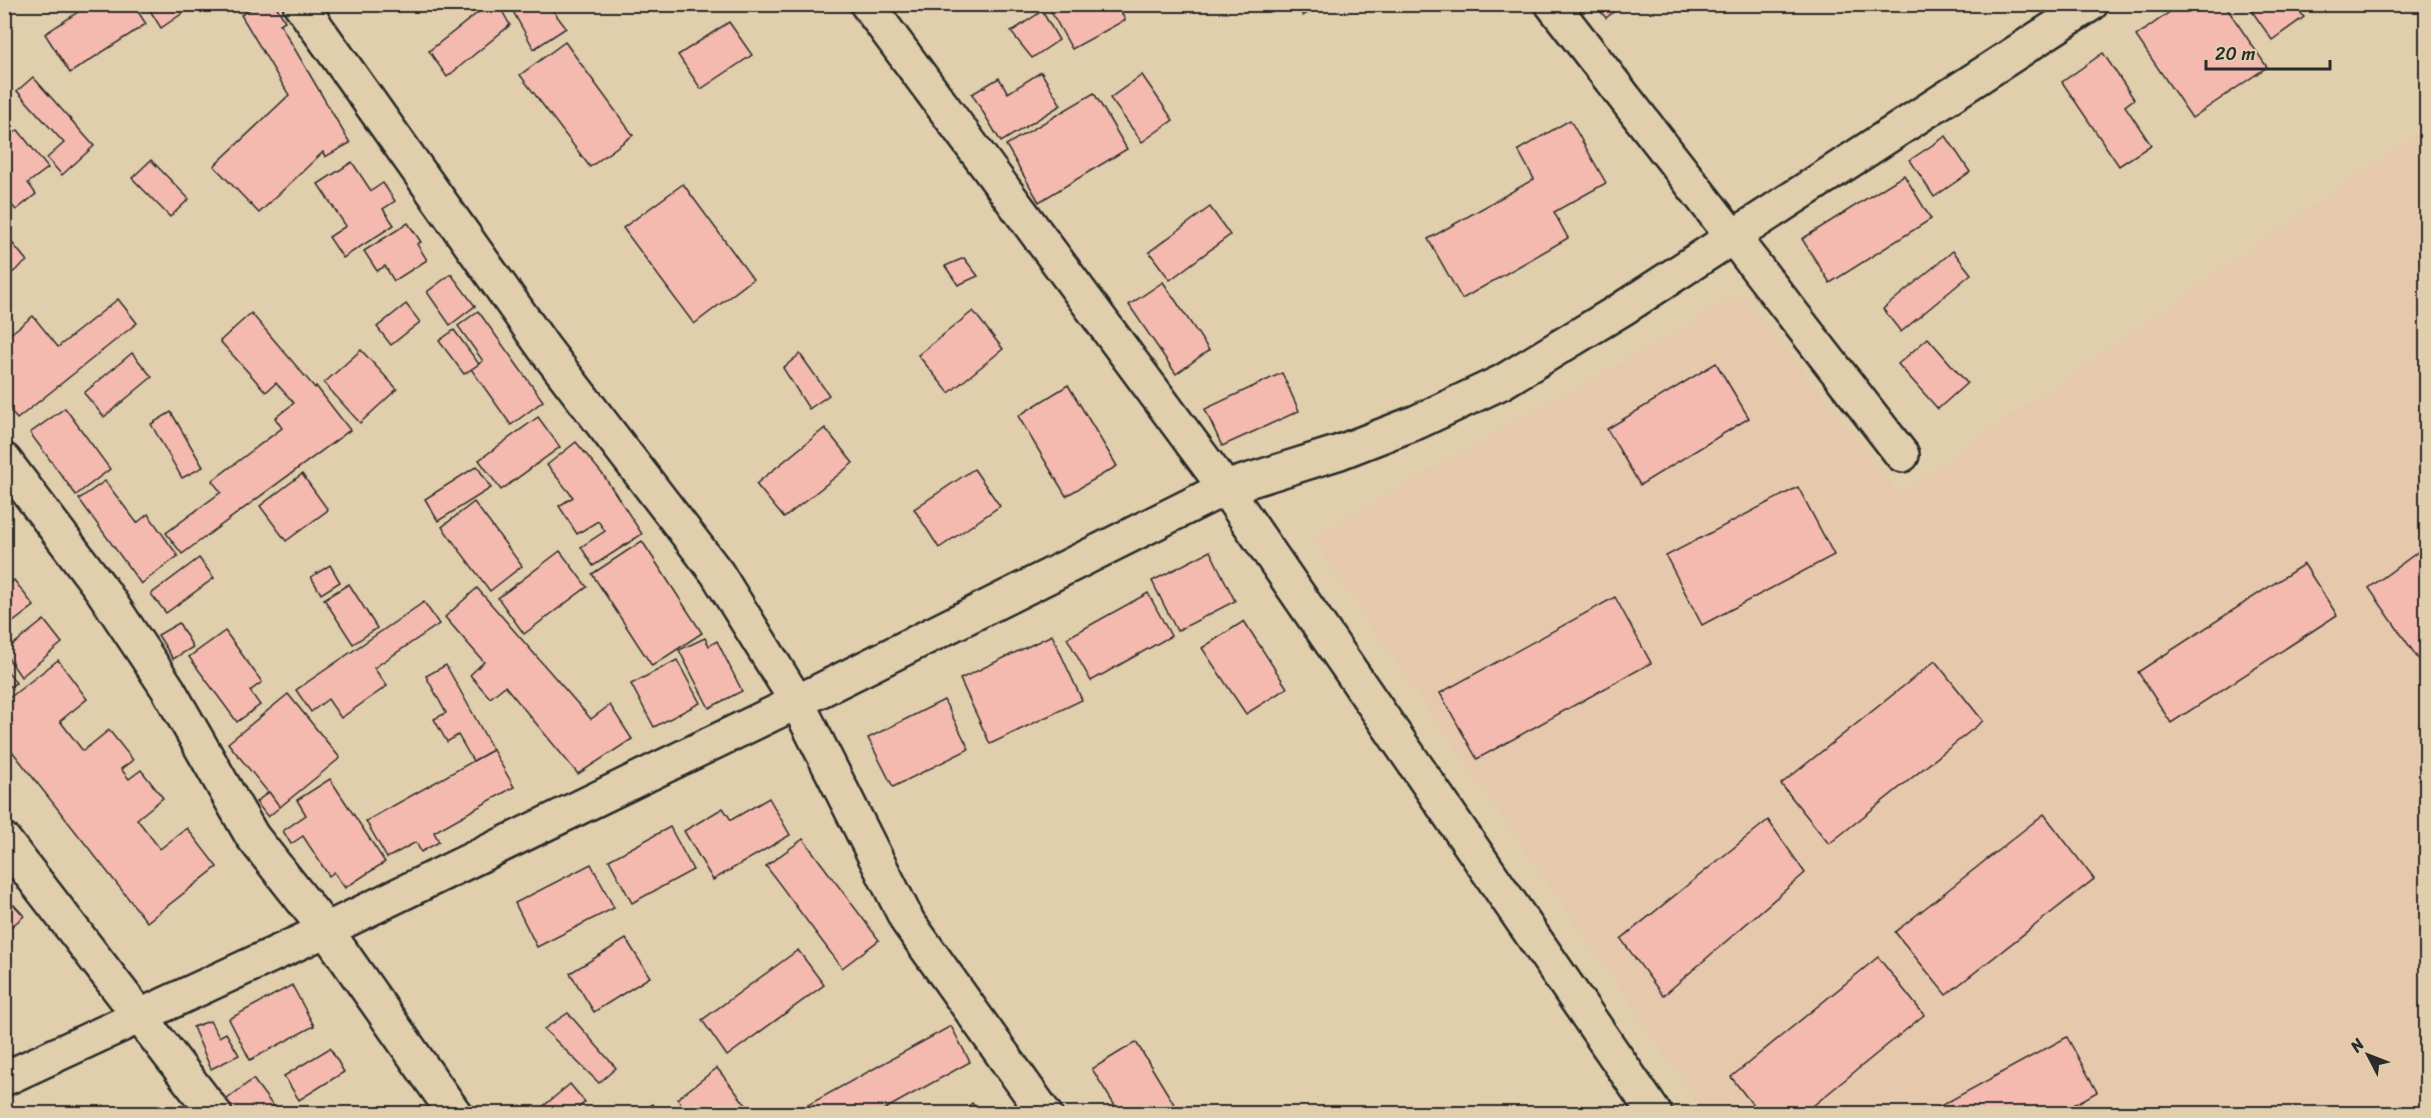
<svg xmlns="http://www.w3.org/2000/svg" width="2431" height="1118" font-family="Sriracha,sans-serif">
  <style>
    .built { fill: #e6c8ad }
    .building { fill: #f4b9af; stroke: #2b2b2b; stroke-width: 1.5 }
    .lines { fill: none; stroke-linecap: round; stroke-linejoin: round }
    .minor-casing { stroke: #2b2b2b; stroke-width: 38 }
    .minor { stroke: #e0ceac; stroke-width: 33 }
  </style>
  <rect width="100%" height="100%" fill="#e0ceac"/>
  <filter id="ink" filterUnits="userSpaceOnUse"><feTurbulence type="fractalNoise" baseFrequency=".0167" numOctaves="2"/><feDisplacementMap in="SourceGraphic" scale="12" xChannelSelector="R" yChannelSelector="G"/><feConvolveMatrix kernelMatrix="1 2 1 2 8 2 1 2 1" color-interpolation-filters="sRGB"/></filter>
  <g filter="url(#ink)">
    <polygon class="built" points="2426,128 2426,1113 1705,1113 1312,538 1742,294 1899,494"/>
    <g class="building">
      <polygon points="90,4 133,4 146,24 70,73 45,34"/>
      <polygon points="146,4 196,4 161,28"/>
      <polygon points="258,4 275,4 285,21 280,24 350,143 325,157 323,152 259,213 214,166 289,95 241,15"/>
      <polygon points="489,4 498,4 510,25 447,77 429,51"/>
      <polygon points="514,4 548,4 566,28 534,49 510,6"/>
      <polygon points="1056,4 1117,4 1125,20 1072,49 1049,8"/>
      <polygon points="1295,4 1321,4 1303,16"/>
      <polygon points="1595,4 1623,4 1606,18"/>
      <polygon points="2181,4 2224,4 2267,67 2192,118 2136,36"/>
      <polygon points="2247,4 2294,4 2304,17 2272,40"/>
      <polygon points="1042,11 1059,40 1032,58 1011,32"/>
      <polygon points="729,22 752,55 701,89 678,55"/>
      <polygon points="565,42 633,135 590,167 520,75"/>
      <polygon points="2103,53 2134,99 2125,106 2151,145 2119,166 2062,82"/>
      <polygon points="1041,72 1061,105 1001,142 972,94 999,78 1008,93"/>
      <polygon points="1142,75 1173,120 1142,142 1110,98"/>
      <polygon points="33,77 94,146 62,175 47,158 64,143 17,91"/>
      <polygon points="1094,93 1127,149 1039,202 1006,145"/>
      <polygon points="1570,120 1606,183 1554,212 1568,238 1462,299 1428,239 1534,179 1518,150"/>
      <polygon points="18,130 48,168 28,183 36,194 16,210 4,196 4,140"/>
      <polygon points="1946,136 1970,172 1934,197 1910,160"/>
      <polygon points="151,160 189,199 170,217 132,178"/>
      <polygon points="352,162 371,191 383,183 395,201 383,209 394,225 343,258 329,237 346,226 318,184"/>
      <polygon points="1904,175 1931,219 1830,283 1802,239"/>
      <polygon points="683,184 753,279 694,324 623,228"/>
      <polygon points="1210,207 1230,235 1170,280 1149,252"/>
      <polygon points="408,223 421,242 417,244 427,260 394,281 385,266 377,271 364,251"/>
      <polygon points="4,233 27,261 7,277 4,275"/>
      <polygon points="1953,251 1971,274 1901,332 1883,309"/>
      <polygon points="964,258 978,276 958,285 945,266"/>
      <polygon points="451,274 475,306 450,325 427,292"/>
      <polygon points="1163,282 1209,350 1176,374 1129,305"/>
      <polygon points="118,299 137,323 17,419 4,403 4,339 33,316 58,347"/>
      <polygon points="406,304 420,322 391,345 377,327"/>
      <polygon points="478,311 543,401 511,425 471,369 483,361 458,326"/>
      <polygon points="973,311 1003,349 949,393 918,355"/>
      <polygon points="251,313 315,388 316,386 350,430 182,554 166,533 221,492 212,481 282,428 275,418 294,403 276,383 266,392 220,341"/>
      <polygon points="454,330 479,364 464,374 439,341"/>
      <polygon points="1928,338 1967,383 1938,409 1898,364"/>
      <polygon points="361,350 397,389 360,423 324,383"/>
      <polygon points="132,353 152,377 104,417 84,393"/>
      <polygon points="800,354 829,395 809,409 783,368"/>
      <polygon points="1716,363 1749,418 1640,485 1607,429"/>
      <polygon points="1282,373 1299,411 1222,446 1205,409"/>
      <polygon points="1068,385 1117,466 1066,496 1018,416"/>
      <polygon points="65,408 110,469 76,495 30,433"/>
      <polygon points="171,412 203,467 182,478 151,424"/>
      <polygon points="538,417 560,447 501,490 479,460"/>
      <polygon points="825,428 853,463 784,518 756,484"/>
      <polygon points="576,442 604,476 642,534 593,566 581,547 605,531 598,521 577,534 559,506 573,497 547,465"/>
      <polygon points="477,466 491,488 438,521 425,499"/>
      <polygon points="974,469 1000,506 939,548 914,509"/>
      <polygon points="302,474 328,510 286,541 260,506"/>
      <polygon points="105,481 137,523 148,514 178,556 141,584 79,499"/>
      <polygon points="1798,487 1834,555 1702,625 1666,556"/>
      <polygon points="474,502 522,566 490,591 442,527"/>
      <polygon points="642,541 702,633 652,666 592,574"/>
      <polygon points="2426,546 2426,670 2369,588"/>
      <polygon points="560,551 587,587 524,634 498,598"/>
      <polygon points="1210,551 1235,601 1177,631 1152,581"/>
      <polygon points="199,558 214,578 166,613 151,594"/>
      <polygon points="2304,564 2337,615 2171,723 2138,672"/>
      <polygon points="330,565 340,582 321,594 311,577"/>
      <polygon points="14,580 34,606 4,629 4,588"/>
      <polygon points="349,584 377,628 353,644 324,599"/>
      <polygon points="477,588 591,719 610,705 632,739 578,774 505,686 490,698 470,675 484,662 445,617"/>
      <polygon points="1148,593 1171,636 1091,681 1067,638"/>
      <polygon points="1615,597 1651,663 1477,759 1440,693"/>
      <polygon points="424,602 439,624 374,668 387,686 341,718 328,699 311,712 296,690"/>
      <polygon points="44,620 62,643 21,677 4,652"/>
      <polygon points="1244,621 1287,688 1246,714 1202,648"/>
      <polygon points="179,623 193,647 173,659 158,635"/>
      <polygon points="225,631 262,682 250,691 260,705 237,722 189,657"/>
      <polygon points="1052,635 1082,700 990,744 960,679"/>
      <polygon points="705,638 709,646 717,641 742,691 709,708 679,650"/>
      <polygon points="58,660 87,699 60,721 83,751 109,730 133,760 121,769 129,779 141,770 163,798 137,819 160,849 187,828 217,867 147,922 4,741 4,702"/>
      <polygon points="677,660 700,703 654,727 631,684"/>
      <polygon points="1935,661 1983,721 1829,844 1781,784"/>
      <polygon points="446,665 493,750 473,761 458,735 447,742 434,719 446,713 426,676"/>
      <polygon points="4,666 16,683 4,690"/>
      <polygon points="288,694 340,758 280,807 228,743"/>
      <polygon points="944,700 969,749 893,787 868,738"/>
      <polygon points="493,750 514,787 434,832 439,842 421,852 416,842 387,858 366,821"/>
      <polygon points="330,779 385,862 345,888 334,872 329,876 303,836 291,844 283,831 306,815 297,800"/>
      <polygon points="269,792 280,807 268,817 256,802"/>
      <polygon points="769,798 790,835 713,880 684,831 723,808 731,820"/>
      <polygon points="2044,814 2094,879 1946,995 1895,932"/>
      <polygon points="1768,820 1805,873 1663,996 1621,939"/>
      <polygon points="670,827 693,870 632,903 609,860"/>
      <polygon points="803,839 879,940 842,968 766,866"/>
      <polygon points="591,864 614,908 537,947 515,903"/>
      <polygon points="14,905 24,916 4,933 4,912"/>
      <polygon points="626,939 650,977 594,1012 570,973"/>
      <polygon points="798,950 824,985 727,1056 702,1020"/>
      <polygon points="1878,957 1924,1015 1803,1114 1760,1114 1731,1077"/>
      <polygon points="292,985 314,1026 250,1060 229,1019"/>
      <polygon points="568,1013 616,1068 599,1083 544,1029"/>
      <polygon points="210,1021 219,1037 226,1033 239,1055 211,1069 193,1027"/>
      <polygon points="951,1026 970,1062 876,1114 798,1114 797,1111"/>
      <polygon points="2067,1037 2097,1092 2058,1114 1932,1114 1931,1111"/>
      <polygon points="1136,1042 1180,1114 1120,1114 1092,1069"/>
      <polygon points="330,1048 344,1072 299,1100 284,1076"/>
      <polygon points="717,1068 753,1114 689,1114 677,1099"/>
      <polygon points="253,1079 279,1114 230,1114 222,1103"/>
      <polygon points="570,1084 585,1102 571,1114 534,1114"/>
      <polygon points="972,1103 981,1114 960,1114"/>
      <polygon points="652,1104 660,1114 641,1114"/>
    </g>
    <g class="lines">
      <defs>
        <g id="minor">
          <polyline points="300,4 544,348 717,573 797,702 908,922 1045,1114"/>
          <polyline points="867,4 1225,488 1655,1114"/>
          <polyline points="1552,4 1902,455"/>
          <polyline points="4,460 102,590 168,689 252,836 326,930 455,1114"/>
          <polyline points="4,840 215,1114"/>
          <polyline points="4,1079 326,930 797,702 1225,488 1340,452 1417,422 1502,382 1622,309 2091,4"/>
        </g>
      </defs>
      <use href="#minor" class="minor-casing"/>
      <use href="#minor" class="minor"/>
    </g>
  </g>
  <rect width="2431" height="1118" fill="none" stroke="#e0ceac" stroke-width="24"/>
  <rect x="12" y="12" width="2407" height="1094" fill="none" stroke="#2b2b2b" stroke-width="2" filter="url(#ink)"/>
  <g transform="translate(2368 1055) rotate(312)" stroke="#e0ceac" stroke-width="4.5" paint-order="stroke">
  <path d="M0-4.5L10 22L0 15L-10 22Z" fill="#2b2b2b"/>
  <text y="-9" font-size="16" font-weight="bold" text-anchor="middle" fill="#2b2b2b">N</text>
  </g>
  <path d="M2206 60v9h124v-9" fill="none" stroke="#2b2b2b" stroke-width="3"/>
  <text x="2215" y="60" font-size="18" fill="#2b2b2b" stroke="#e0ceac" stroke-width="4.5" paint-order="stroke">20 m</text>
</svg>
